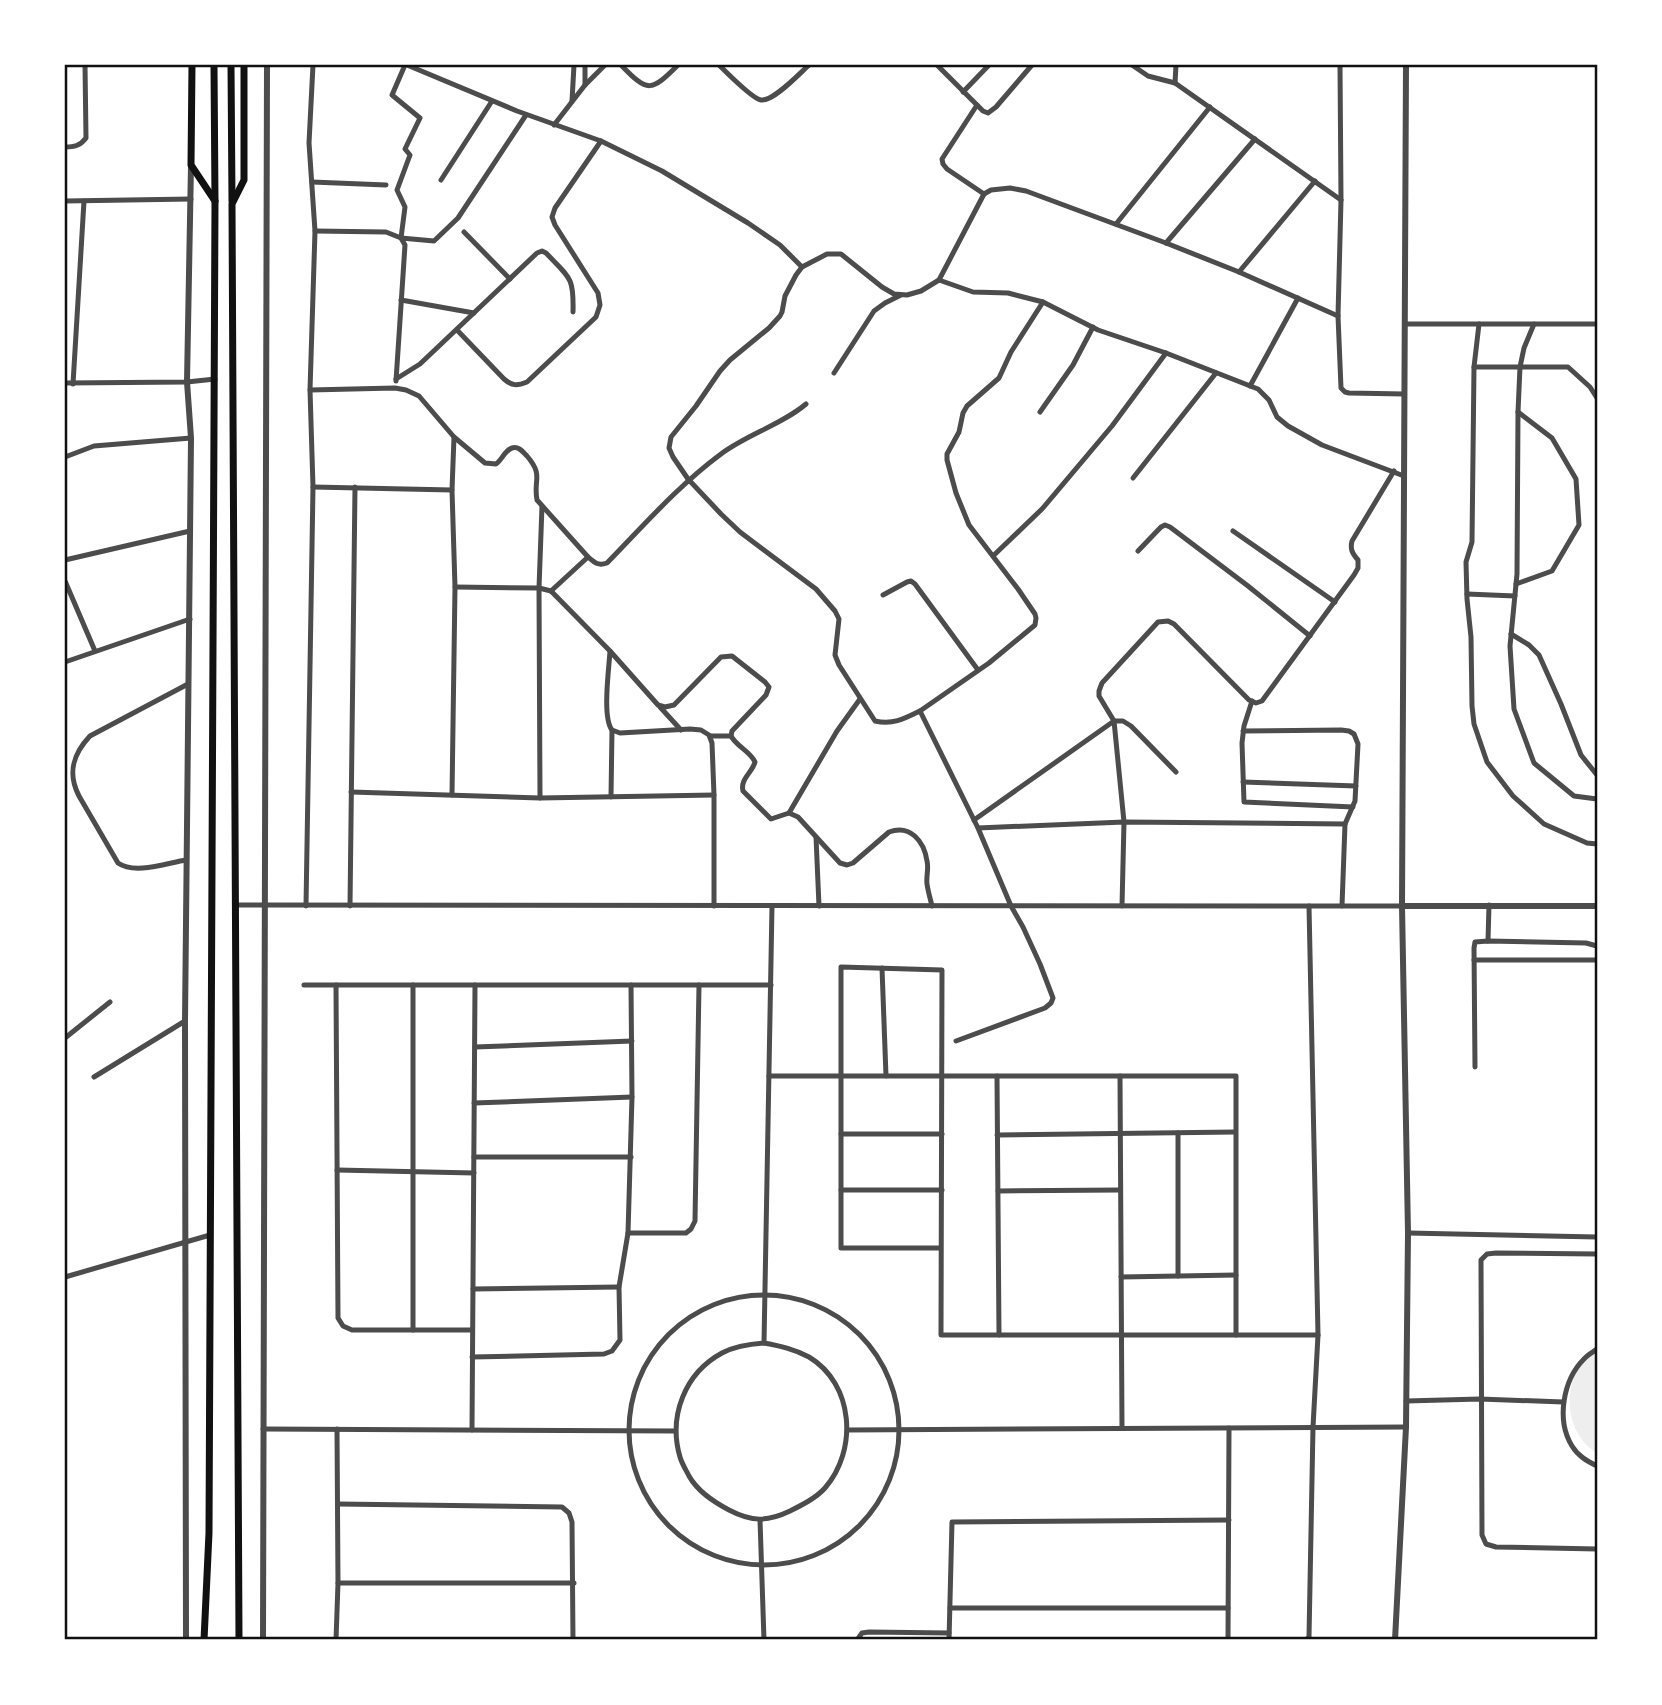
<svg xmlns="http://www.w3.org/2000/svg" width="1662" height="1705" font-family="'Golos Text',sans-serif">
  <style>
    .green { fill: #eee }
    .lines { fill: none; stroke-linecap: round; stroke-linejoin: round }
    .minor { stroke: #4c4c4c; stroke-width: 5 }
    .tertiary { stroke: #4c4c4c; stroke-width: 6 }
    .secondary { stroke: #111; stroke-width: 7 }
    .neatline { fill: none; stroke: #111; stroke-width: 2.5 }
  </style>
  <rect width="100%" height="100%" fill="#fff"/>
  <path class="green" d="M1597,1350V1453C1566,1435 1561,1387 1584,1360C1588,1356 1593,1353 1597,1350Z"/>
  <g class="lines">
    <g class="minor">
      <polyline points="405,65 392,95 420,118 405,149 410,155 397,190 405,207 401,238 434,241 458,218 526,115"/>
      <polyline points="407,65 517,111 601,141 662,171 748,223 780,245 802,267 827,254 841,254 882,287 894,294 907,295 921,291 939,280 973,292 1008,293 1043,302 1098,330 1166,353 1258,389 1269,400 1277,417 1288,426 1322,445 1404,476"/>
      <path d="M621,65C648,93 651,92 678,65"/>
      <path d="M719,65C726,72 753,99 761,100C773,102 800,73 809,65"/>
      <polyline points="937,65 983,111 988,113 996,107 1032,65"/>
      <polyline points="1132,65 1148,76 1175,83 1341,200"/>
      <polyline points="1340,65 1341,200 1338,316 1341,388 1345,392 1349,393 1404,394"/>
      <polyline points="1175,83 1176,65"/>
      <polyline points="585,85 585,65"/>
      <polyline points="963,92 989,65"/>
      <polyline points="572,101 574,65"/>
      <polyline points="977,105 942,159 943,164 947,169 984,194"/>
      <polyline points="554,125 585,85 605,65"/>
      <path d="M65,147C74,147 80,146 86,138L85,65"/>
      <polyline points="441,180 492,101"/>
      <polyline points="312,182 386,185"/>
      <polyline points="65,201 191,199"/>
      <polyline points="1116,224 1210,107"/>
      <polyline points="315,231 386,232 401,238 405,245 396,381"/>
      <polyline points="464,232 510,279"/>
      <polyline points="1166,243 1255,139"/>
      <path d="M802,267L796,275L785,296L782,312L780,316L769,328L730,360L720,371L696,406L671,437L669,448L673,457L688,479L721,514L740,532L816,589L835,611L839,619L835,655L839,665L875,721C893,725 904,719 920,711L978,828L1011,906L1023,927L1040,964L1053,998L1051,1003L1045,1008L956,1041"/>
      <polyline points="1239,272 1315,181"/>
      <polyline points="939,280 984,194 991,190 1010,188 1026,191 1166,243 1239,272 1338,316"/>
      <polyline points="401,300 474,313"/>
      <polyline points="1405,324 1597,324"/>
      <polyline points="1534,324 1524,348 1520,367 1518,412 1517,574 1510,646 1514,709 1534,763 1574,796 1597,799"/>
      <path d="M457,330L504,379C512,386 517,386 527,382L596,317L600,305L598,293L555,225L552,217L555,208L601,141"/>
      <polyline points="1474,367 1479,324"/>
      <polyline points="834,373 874,311 885,303 901,295"/>
      <path d="M396,379L420,364L537,253L542,251L546,253C570,278 574,277 573,312"/>
      <polyline points="65,383 187,382 215,379"/>
      <polyline points="73,384 84,201"/>
      <polyline points="1250,386 1298,298"/>
      <path d="M310,390L395,388L406,390L419,396L454,437L485,463L496,464C502,460 505,450 512,448C519,446 523,452 527,456C544,476 533,479 537,500L588,557C595,563 598,566 607,563C644,525 679,485 721,454C748,434 781,425 806,404"/>
      <polyline points="1597,398 1590,387 1568,367 1474,367 1472,542 1466,562 1467,599 1471,637 1472,706 1474,724 1487,762 1513,796 1544,824 1587,843 1597,844"/>
      <polyline points="1040,412 1073,365 1093,327"/>
      <polyline points="65,457 94,446 191,438"/>
      <polyline points="1133,478 1216,373"/>
      <polyline points="313,487 452,490"/>
      <polyline points="1233,531 1335,602"/>
      <polyline points="1138,551 1161,527 1165,525 1170,527 1248,586 1310,636"/>
      <polyline points="993,556 1042,509 1112,426 1166,353"/>
      <polyline points="65,560 190,531"/>
      <polyline points="65,581 95,651"/>
      <polyline points="1516,584 1552,571 1579,525 1576,479 1552,438 1518,412"/>
      <path d="M455,587L539,588L551,591L610,651L658,705L665,707L674,705L721,657L732,656L765,682L769,687L766,695L732,731L731,736C737,747 750,751 755,762C752,773 740,779 743,791L771,819L789,813L798,817L840,863L847,865L853,863L889,832C910,824 924,841 927,861C929,868 926,876 927,884C928,891 930,898 932,906"/>
      <polyline points="551,591 588,557"/>
      <polyline points="1467,594 1515,596"/>
      <polyline points="883,595 907,582 911,581 915,584 978,670"/>
      <polyline points="1511,634 1529,645 1539,655 1561,704 1581,755 1597,775"/>
      <path d="M610,651C609,669 602,717 612,730L620,733L690,729L701,730L709,735L712,743L714,795V906"/>
      <polyline points="65,662 190,619"/>
      <polyline points="1252,701 1244,726 1242,743 1244,802 1353,807"/>
      <polyline points="660,707 681,730"/>
      <polyline points="920,711 989,663 1035,625 1036,618 1035,614 1018,589 969,525 956,493 947,460 947,454 959,432 963,413 967,406 999,378 1011,352 1043,302"/>
      <polyline points="1243,731 1341,730 1349,731 1354,734 1358,744 1355,801 1345,824"/>
      <polyline points="710,736 731,736"/>
      <polyline points="1243,782 1356,786"/>
      <polyline points="351,792 540,798 714,795"/>
      <polyline points="452,795 455,587 452,490 454,437"/>
      <polyline points="611,797 612,730"/>
      <polyline points="540,798 539,588 542,506"/>
      <polyline points="789,813 837,731 860,699"/>
      <polyline points="974,820 1114,721 1123,721 1131,726 1176,772"/>
      <polyline points="978,828 1124,822 1345,824 1342,906"/>
      <polyline points="816,837 819,906"/>
      <path d="M186,860C167,863 135,875 118,863L79,796C67,773 73,754 90,736L188,684"/>
      <polyline points="236,905 1402,906"/>
      <polyline points="306,906 313,487 310,390 315,231 309,143 313,65"/>
      <polyline points="350,906 355,487"/>
      <path d="M1122,906L1124,822L1114,721L1099,696V691L1102,683L1158,622L1168,621L1174,624L1249,700L1256,703L1262,701L1354,575L1358,568V560C1352,553 1350,549 1352,541L1394,471"/>
      <polyline points="1488,941 1489,905"/>
      <polyline points="1474,960 1597,960"/>
      <polyline points="882,968 886,1076"/>
      <polyline points="304,985 771,985"/>
      <polyline points="336,985 338,1318 343,1326 352,1330 472,1330"/>
      <polyline points="413,985 413,1330"/>
      <polyline points="65,1038 110,1002"/>
      <polyline points="475,1047 632,1041"/>
      <polyline points="1475,1067 1474,948 1475,942 1488,941 1586,943 1597,946"/>
      <polyline points="769,1076 1236,1076 1236,1335"/>
      <polyline points="997,1076 999,1335"/>
      <polyline points="1120,1076 1122,1428"/>
      <polyline points="94,1077 185,1021"/>
      <polyline points="474,1103 632,1097"/>
      <polyline points="1178,1133 1178,1276"/>
      <polyline points="841,1134 942,1134"/>
      <polyline points="997,1135 1235,1132"/>
      <polyline points="474,1157 631,1157"/>
      <polyline points="337,1170 474,1173"/>
      <polyline points="841,1190 942,1190"/>
      <polyline points="998,1191 1120,1190"/>
      <polyline points="628,1233 686,1233 691,1229 695,1221 699,985"/>
      <polyline points="1408,1233 1597,1237"/>
      <polyline points="941,1248 841,1248 841,967 942,970 941,1335 1318,1335"/>
      <polyline points="1597,1254 1496,1253 1487,1254 1481,1260 1482,1535 1486,1544 1496,1547 1597,1549"/>
      <polyline points="65,1277 210,1235"/>
      <polyline points="1121,1277 1236,1275"/>
      <polyline points="473,1289 619,1287"/>
      <circle cx="764" cy="1430" r="135"/>
      <path d="M764,1343C780,1346 794,1349 809,1357C854,1384 858,1450 825,1488C816,1498 802,1505 790,1511C767,1522 752,1522 729,1510C714,1502 698,1492 689,1476C686,1470 682,1464 680,1457C668,1416 685,1373 722,1353C735,1346 750,1344 764,1343Z"/>
      <polyline points="764,1343 772,906"/>
      <path d="M1597,1349C1593,1352 1587,1355 1584,1359C1563,1380 1556,1420 1572,1446C1578,1456 1587,1461 1597,1466"/>
      <polyline points="472,1357 604,1354 612,1351 620,1340 619,1287 628,1233 632,1097 631,985"/>
      <polyline points="1406,1401 1480,1399 1563,1402"/>
      <polyline points="263,1429 675,1431"/>
      <polyline points="472,1430 475,985"/>
      <polyline points="848,1430 1406,1427"/>
      <polyline points="338,1504 562,1507 569,1513 572,1522 573,1640"/>
      <polyline points="760,1520 764,1640"/>
      <polyline points="338,1583 574,1583"/>
      <polyline points="950,1608 1228,1608"/>
      <polyline points="336,1640 338,1583 337,1429"/>
      <polyline points="857,1640 862,1633 869,1632 949,1633"/>
      <polyline points="949,1640 952,1522 1229,1520"/>
      <polyline points="1228,1640 1229,1428"/>
      <polyline points="1306,1640 1309,1637 1313,1427 1318,1335 1309,906"/>
    </g>
    <g class="tertiary">
      <polyline points="1402,906 1597,906"/>
      <polyline points="186,1640 185,1021 191,438 187,382 191,165"/>
      <polyline points="263,1640 267,65"/>
      <polyline points="1395,1640 1406,1427 1408,1233 1402,906 1406,65"/>
    </g>
    <g class="secondary">
      <polyline points="192,65 191,165 215,201"/>
      <polyline points="231,65 232,201"/>
      <polyline points="204,1640 209,1533 215,202 214,65"/>
      <polyline points="239,1640 232,204 244,180 244,65"/>
    </g>
  </g>
  <rect width="1662" height="1705" fill="none" stroke="#ffffff" stroke-width="133"/>
  <rect x="66" y="66" width="1530" height="1572" class="neatline"/>
</svg>
